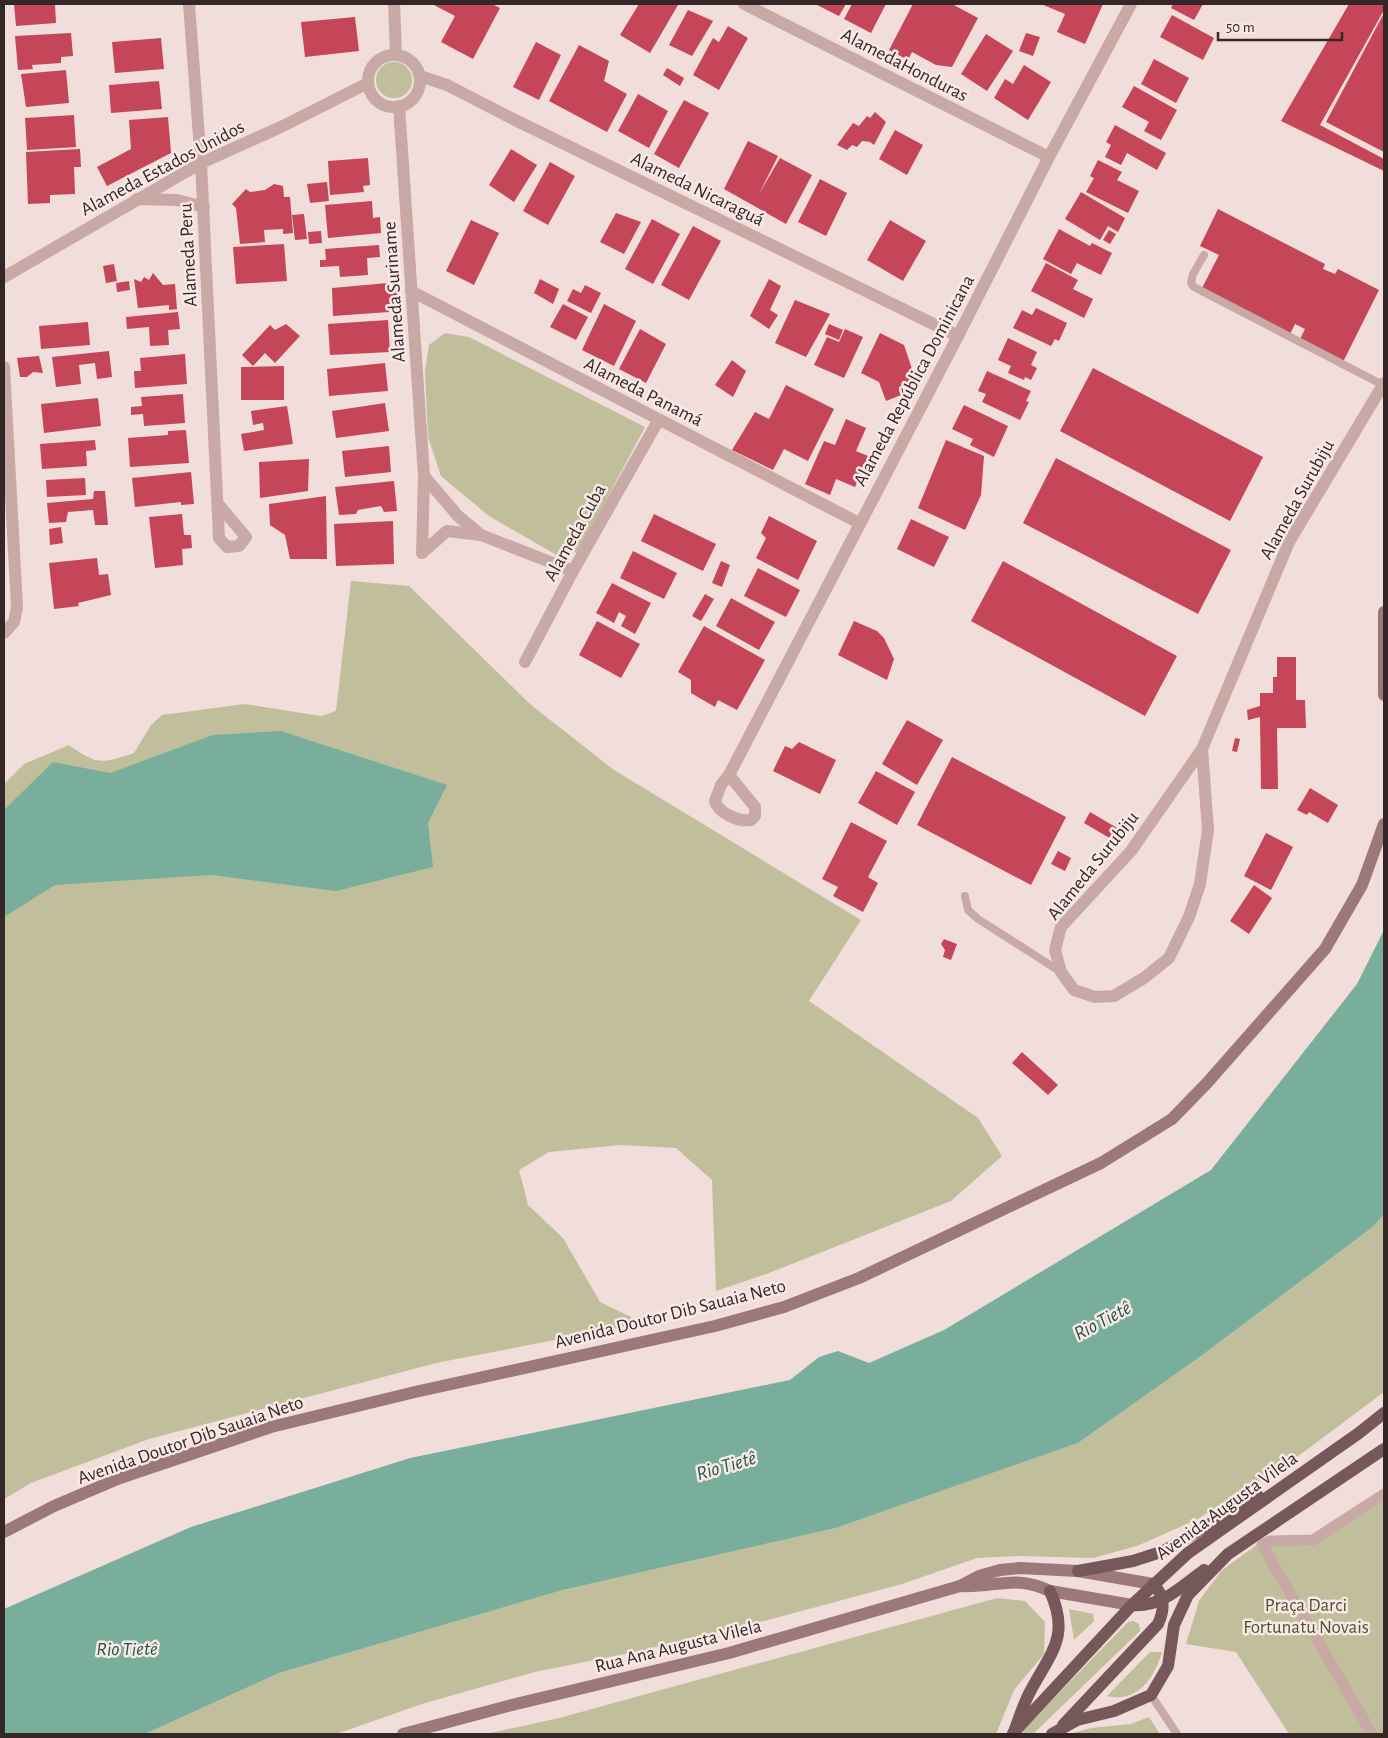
<svg xmlns="http://www.w3.org/2000/svg" width="1388" height="1738" font-family="'Alegreya Sans',sans-serif">
  <style>
    .green { fill: #c0be9b }
    .water { fill: #7aae9c }
    .building { fill: #c44658 }
    .lines { fill: none; stroke-linecap: round; stroke-linejoin: round }
    .service { stroke: #c9a9a6; stroke-width: 8 }
    .pedestrian { stroke: #c9a9a6; stroke-width: 11 }
    .minor { stroke: #c9a9a6; stroke-width: 12 }
    .secondary { stroke: #9c7879; stroke-width: 12 }
    .primary { stroke: #77585a; stroke-width: 12 }
    .labels { text-anchor: middle; stroke-width: 5; stroke-linejoin: round; paint-order: stroke }
    .street-label { font-size: 19px; fill: #352728; stroke: #f9e9e6 }
    .park-label { font-size: 19px; fill: #53522b; stroke: #f9e9e6 }
    .water-label { font-size: 20px; font-style: italic; fill: #1d5644; stroke: #f9e9e6 }
  </style>
  <rect width="100%" height="100%" fill="#f1ddda"/>
  <g class="green">
    <circle cx="394" cy="80" r="18"/>
    <polygon points="445,333 469,337 645,427 579,551 560,557 489,516 441,476 428,437 425,371 429,345"/>
    <path d="M351,581L409,586L531,705L614,770L861,920L809,1001L978,1118L1002,1156L951,1201L769,1273L716,1291L712,1180L676,1148L621,1145L549,1152L519,1170L528,1205L563,1238L600,1302L631,1317L633,1325L436,1363L149,1439L31,1483L4,1499V784L24,764L69,745C97,765 101,764 134,753L151,725L162,715L245,704L321,716L336,711Z"/>
    <polygon points="1384,1214 1384,1392 1301,1454 1267,1476 1198,1519 1137,1546 1093,1558 1018,1556 977,1558 902,1584 768,1620 639,1651 535,1672 425,1703 336,1734 145,1734 279,1673 563,1590 836,1528 1078,1443 1201,1356 1374,1226"/>
    <polygon points="1384,1490 1384,1734 1289,1734 1236,1652 1186,1644 1199,1601 1221,1571 1258,1544 1313,1537"/>
    <polygon points="997,1598 1025,1601 1045,1622 1044,1654 1014,1690 996,1734 486,1734 559,1718"/>
    <polygon points="1069,1609 1093,1614 1094,1621 1074,1640"/>
    <polygon points="1133,1621 1139,1624 1140,1631 1033,1734 1019,1734 1128,1622"/>
    <path d="M1150,1652H1162C1154,1678 1138,1703 1107,1696Z"/>
    <polygon points="1149,1717 1160,1734 1069,1734 1091,1728 1131,1724"/>
  </g>
  <g class="water">
    <polygon points="281,731 447,785 428,823 433,867 336,891 211,875 55,885 4,917 4,810 53,762 110,773 213,735"/>
    <polygon points="1384,930 1384,1214 1374,1226 1201,1356 1078,1443 836,1528 563,1590 279,1673 145,1734 4,1734 4,1609 191,1527 410,1458 790,1380 819,1357 838,1351 869,1363 944,1330 1211,1170 1357,984"/>
  </g>
  <g class="building">
    <polygon points="14,4 55,4 56,23 16,26"/>
    <polygon points="432,4 492,4 500,8 473,59 441,42 455,16"/>
    <polygon points="639,4 678,5 650,53 620,35"/>
    <polygon points="815,4 846,4 839,16"/>
    <polygon points="852,4 886,4 871,33 844,19"/>
    <polygon points="913,4 952,4 978,18 952,67 936,65 912,52 908,60 889,50"/>
    <polygon points="1041,4 1103,4 1085,44 1057,32 1065,14"/>
    <polygon points="1173,4 1203,4 1194,20 1171,8"/>
    <polygon points="1349,4 1384,4 1384,10 1320,125 1384,159 1384,171 1281,121"/>
    <polygon points="688,10 713,21 692,56 669,45"/>
    <polygon points="1384,13 1384,152 1326,122"/>
    <polygon points="1172,15 1214,38 1203,60 1160,37"/>
    <polygon points="355,17 359,51 305,57 301,22"/>
    <polygon points="728,26 748,38 719,90 693,75 713,38 719,42"/>
    <polygon points="71,33 73,56 61,57 61,63 32,65 33,69 18,70 15,36"/>
    <polygon points="1026,33 1040,37 1033,56 1019,51"/>
    <polygon points="986,34 1013,51 987,91 961,74"/>
    <polygon points="161,38 164,69 115,73 112,42"/>
    <polygon points="536,42 561,55 539,100 513,87"/>
    <polygon points="579,45 609,61 604,81 627,94 607,132 549,101"/>
    <polygon points="1154,59 1189,78 1176,103 1141,84"/>
    <polygon points="1024,65 1051,82 1028,120 994,98 1005,79 1013,84"/>
    <polygon points="667,68 684,78 680,86 663,75"/>
    <polygon points="66,70 69,103 26,107 21,74"/>
    <polygon points="159,81 162,109 111,113 109,85"/>
    <polygon points="1134,86 1177,110 1161,140 1144,131 1149,122 1122,107"/>
    <polygon points="638,94 668,111 649,148 618,131"/>
    <polygon points="684,100 709,113 679,168 654,154"/>
    <polygon points="875,112 886,122 874,145 870,142 862,141 857,147 852,145 847,150 837,145 853,123 859,126 867,116 870,118"/>
    <polygon points="74,115 76,147 27,150 25,118"/>
    <polygon points="168,117 171,153 107,186 97,167 131,149 129,120"/>
    <polygon points="1115,125 1166,153 1157,170 1127,153 1121,165 1105,157 1111,145 1106,142"/>
    <polygon points="895,130 923,145 907,175 879,159"/>
    <polygon points="748,141 778,156 759,194 780,158 812,175 786,224 724,189"/>
    <polygon points="80,149 81,167 74,167 75,194 50,195 50,203 28,204 26,152"/>
    <polygon points="511,149 537,165 514,202 489,185"/>
    <polygon points="368,158 370,185 363,186 364,192 330,195 328,161"/>
    <polygon points="1098,160 1122,172 1117,180 1139,191 1128,213 1086,192 1094,178 1090,176"/>
    <polygon points="550,162 575,176 548,225 523,211"/>
    <polygon points="820,179 847,193 826,236 798,222"/>
    <polygon points="327,182 329,201 310,203 307,184"/>
    <polygon points="274,184 283,186 284,197 290,197 293,233 283,234 283,229 264,230 265,242 240,244 236,208 232,204 246,189 250,192 265,190"/>
    <polygon points="1081,192 1125,218 1118,232 1108,226 1100,240 1065,219"/>
    <polygon points="372,201 373,218 380,217 381,233 328,238 325,205"/>
    <polygon points="1218,209 1325,264 1323,269 1335,274 1338,269 1379,290 1343,362 1300,339 1305,329 1295,324 1290,334 1202,288 1219,255 1200,246"/>
    <polygon points="616,213 641,222 624,254 600,242"/>
    <polygon points="304,214 307,239 295,240 292,215"/>
    <polygon points="652,219 680,234 653,284 625,269"/>
    <polygon points="471,220 499,233 474,285 446,271"/>
    <polygon points="890,220 926,241 903,281 867,260"/>
    <polygon points="693,226 721,241 689,300 661,285"/>
    <polygon points="1059,229 1090,246 1092,243 1112,253 1101,275 1077,263 1071,274 1043,259"/>
    <polygon points="1109,230 1116,234 1110,244 1103,240"/>
    <polygon points="321,231 322,243 309,244 308,232"/>
    <polygon points="284,244 287,281 236,284 233,247"/>
    <polygon points="379,245 380,257 367,258 368,275 340,277 339,266 320,267 320,260 326,260 325,249"/>
    <polygon points="1046,263 1078,280 1073,289 1093,299 1084,318 1031,291"/>
    <polygon points="114,264 117,281 106,283 103,266"/>
    <polygon points="153,273 163,285 175,284 177,309 169,310 169,305 138,308 134,279 141,282 144,277 149,280"/>
    <polygon points="540,279 559,289 553,304 534,293"/>
    <polygon points="769,279 781,286 770,310 778,315 769,329 750,316"/>
    <polygon points="129,281 130,290 117,292 116,283"/>
    <polygon points="399,282 399,304 389,304 389,312 333,316 332,288"/>
    <polygon points="585,285 601,293 591,313 567,301 573,289 581,293"/>
    <polygon points="795,300 830,314 806,357 775,343"/>
    <polygon points="563,304 588,317 576,340 550,327"/>
    <polygon points="604,304 636,321 614,366 582,350"/>
    <polygon points="1036,308 1067,323 1059,341 1055,339 1051,346 1013,328 1022,310 1032,315"/>
    <polygon points="178,312 180,329 168,330 169,345 150,346 149,327 127,329 126,317"/>
    <polygon points="388,320 390,352 330,355 328,324"/>
    <polygon points="88,322 90,345 41,349 39,326"/>
    <polygon points="286,324 300,336 275,363 265,353 253,366 242,355 270,325 275,330"/>
    <polygon points="829,324 843,330 839,340 825,334"/>
    <polygon points="640,329 666,344 646,383 619,369"/>
    <polygon points="845,329 863,337 844,378 814,365 827,337 839,342"/>
    <polygon points="880,333 904,345 914,375 901,395 886,401 879,382 861,373"/>
    <polygon points="1008,338 1037,352 1031,365 1037,368 1031,380 1025,377 1024,380 1008,373 1011,366 998,360"/>
    <polygon points="109,351 112,377 97,379 95,363 79,365 81,384 56,387 52,357"/>
    <polygon points="185,354 187,384 135,388 134,371 141,371 140,358"/>
    <polygon points="39,356 43,373 33,372 27,377 20,377 17,358"/>
    <polygon points="732,360 746,371 733,397 715,385"/>
    <polygon points="385,363 388,391 329,396 327,369"/>
    <polygon points="284,366 284,400 241,400 241,367"/>
    <polygon points="1093,368 1263,457 1230,521 1060,431"/>
    <polygon points="987,371 1031,391 1026,401 1029,402 1020,420 982,402 986,394 978,391"/>
    <polygon points="786,385 834,409 808,461 784,449 773,470 732,450 755,412 769,419"/>
    <polygon points="183,394 185,423 144,426 143,414 131,415 131,407 142,406 141,397"/>
    <polygon points="98,398 101,426 44,433 41,404"/>
    <polygon points="385,403 389,431 336,438 332,411"/>
    <polygon points="964,405 1008,426 994,457 970,445 973,439 952,429"/>
    <polygon points="287,406 293,444 244,451 241,434 264,430 263,423 253,425 251,411"/>
    <polygon points="846,419 866,428 856,451 868,456 855,487 836,479 830,495 805,484 824,441 835,445"/>
    <polygon points="186,430 189,463 130,467 128,438 168,435 168,431"/>
    <polygon points="95,440 96,450 86,451 87,466 42,469 40,444"/>
    <polygon points="946,440 984,456 981,495 965,530 918,508"/>
    <polygon points="389,446 391,472 345,477 342,451"/>
    <polygon points="1056,458 1231,550 1198,614 1023,523"/>
    <polygon points="309,459 308,491 260,498 259,462"/>
    <polygon points="191,472 194,504 181,505 181,502 135,507 132,478"/>
    <polygon points="85,478 86,495 47,497 46,480"/>
    <polygon points="394,481 397,511 384,512 381,506 358,510 356,514 339,515 335,487"/>
    <polygon points="94,491 105,491 108,525 95,525 93,510 68,512 66,522 49,523 47,503 93,499"/>
    <polygon points="326,496 327,559 290,559 285,535 270,525 269,504"/>
    <polygon points="182,514 184,535 191,535 192,548 182,549 183,565 155,568 149,517"/>
    <polygon points="654,514 716,544 703,571 641,541"/>
    <polygon points="769,516 817,541 798,580 756,558 766,538 761,533"/>
    <polygon points="911,519 949,537 934,567 897,549"/>
    <polygon points="393,521 394,564 336,566 334,524"/>
    <polygon points="61,527 63,543 50,545 49,529"/>
    <polygon points="633,551 677,573 664,599 620,578"/>
    <polygon points="97,558 99,575 108,574 111,595 78,603 79,606 54,609 49,563"/>
    <polygon points="721,561 730,565 722,587 712,583"/>
    <polygon points="1003,561 1177,656 1145,716 971,621"/>
    <polygon points="758,568 800,590 786,617 744,596"/>
    <polygon points="612,583 651,603 635,634 621,626 626,616 619,612 614,623 596,613"/>
    <polygon points="705,594 714,599 701,621 692,616"/>
    <polygon points="731,598 775,622 759,650 716,626"/>
    <polygon points="597,621 640,644 621,678 579,655"/>
    <polygon points="854,621 877,631 884,638 894,659 887,680 838,655"/>
    <polygon points="704,626 765,660 737,710 718,700 715,707 691,693 691,680 678,672"/>
    <polygon points="1277,657 1296,657 1296,700 1305,700 1306,728 1277,728 1278,789 1261,789 1260,717 1248,720 1247,710 1260,706 1260,693 1273,693 1273,677 1277,677"/>
    <polygon points="907,720 943,740 917,785 882,764"/>
    <polygon points="1235,738 1240,739 1237,752 1232,751"/>
    <polygon points="799,742 836,760 820,794 773,771 785,746 792,749"/>
    <polygon points="952,757 1066,817 1031,885 917,825"/>
    <polygon points="876,771 915,792 897,825 858,803"/>
    <polygon points="1310,788 1338,805 1328,823 1309,812 1307,815 1297,810"/>
    <polygon points="1090,812 1124,832 1118,843 1084,823"/>
    <polygon points="851,822 887,841 868,877 878,883 863,912 833,896 838,887 822,879"/>
    <polygon points="1266,833 1293,847 1271,890 1244,876"/>
    <polygon points="1058,851 1071,858 1065,871 1051,864"/>
    <polygon points="1254,885 1272,898 1249,934 1230,921"/>
    <polygon points="944,939 957,944 951,960 943,957 945,950 941,944"/>
    <polygon points="1022,1052 1058,1085 1048,1095 1012,1063"/>
  </g>
  <g class="lines">
    <g class="service">
      <polyline points="1204,255 1193,274 1191,283 1194,287 1383,385"/>
      <polyline points="965,896 968,910 978,919 1061,972"/>
      <polyline points="1151,1695 1177,1734"/>
    </g>
    <polyline class="pedestrian" points="1372,1734 1262,1545 1270,1541 1313,1540 1384,1494"/>
    <g class="minor">
      <polyline points="189,4 201,163 219,538 227,547 239,546 246,537 219,505"/>
      <polyline points="394,4 396,54"/>
      <polyline points="744,4 1049,157"/>
      <circle cx="394" cy="81" r="26"/>
      <polyline points="420,76 447,85 511,118 958,336"/>
      <polyline points="399,106 424,476 422,553"/>
      <polyline points="137,199 177,200 204,207"/>
      <polyline points="4,277 201,163 283,126 368,83"/>
      <polyline points="411,291 859,523"/>
      <polyline points="4,367 17,607 14,622 4,633"/>
      <polyline points="424,476 458,516 481,535 573,571"/>
      <polyline points="422,553 447,531 481,535"/>
      <polyline points="525,662 573,571 658,421"/>
      <polyline points="1202,749 1208,830 1200,884 1189,917 1169,958 1144,978 1114,996 1095,997 1074,990 1061,972 1055,950 1061,927 1131,851 1202,749 1289,542 1384,383"/>
      <path d="M729,775L755,807V816L751,820C739,822 718,813 715,801L721,785L729,775L958,336L1049,157L1131,4"/>
    </g>
    <g class="secondary">
      <polyline points="1384,612 1384,695"/>
      <polyline points="4,1532 54,1506 120,1478 271,1427 415,1392 715,1326 784,1307 859,1278 1101,1163 1172,1119 1207,1083 1325,949 1362,885 1384,824"/>
      <path d="M960,1586C997,1588 1015,1574 1050,1591L1132,1605"/>
      <polyline points="403,1734 508,1706 729,1653 960,1586 979,1576 1000,1570 1020,1568 1078,1571 1153,1584"/>
    </g>
    <g class="primary">
      <polyline points="1078,1571 1133,1561 1164,1551 1258,1496"/>
      <path d="M1132,1605C1161,1608 1182,1586 1204,1570"/>
      <path d="M1063,1725L1158,1624C1165,1609 1165,1596 1153,1584"/>
      <path d="M1015,1729C1020,1716 1024,1702 1031,1690C1052,1651 1070,1636 1050,1591"/>
      <polyline points="1013,1733 1132,1605 1188,1553 1359,1433 1384,1413"/>
      <polyline points="1052,1734 1077,1720 1114,1711 1151,1695 1168,1666 1174,1625 1188,1595 1228,1554 1384,1449"/>
    </g>
  </g>
  <g class="labels">
    <g class="street-label">
      <text transform="translate(905 64) rotate(27)" y="7">AlamedaHonduras</text>
      <text transform="translate(162 167) rotate(-28)" y="7">Alameda Estados Unidos</text>
      <text transform="translate(698 188) rotate(26)" y="7">Alameda Nicaraguá</text>
      <text transform="translate(187 255) rotate(-93)" y="7">Alameda Peru</text>
      <text transform="translate(393 292) rotate(-94)" y="7">Alameda Suriname</text>
      <text transform="translate(913 380) rotate(-62)" y="7">Alameda República Dominicana</text>
      <text transform="translate(644 391) rotate(27)" y="7">Alameda Panamá</text>
      <text transform="translate(1296 499) rotate(-61)" y="7">Alameda Surubiju</text>
      <text transform="translate(574 532) rotate(-61)" y="7">Alameda Cuba</text>
      <text transform="translate(1092 865) rotate(-51)" y="7">Alameda Surubiju</text>
      <text transform="translate(670 1313) rotate(-14)" y="7">Avenida Doutor Dib Sauaia Neto</text>
      <text transform="translate(190 1439) rotate(-19)" y="7">Avenida Doutor Dib Sauaia Neto</text>
      <text transform="translate(1226 1505) rotate(-36)" y="7">Avenida Augusta Vilela</text>
      <text transform="translate(678 1645) rotate(-14)" y="7">Rua Ana Augusta Vilela</text>
    </g>
    <g class="park-label">
      <text x="1306" y="1611">Praça Darci<tspan x="1306" dy="22">Fortunatu Novais</tspan></text>
    </g>
    <g class="water-label">
      <text transform="translate(1102 1320) rotate(-28)" y="7">Rio Tietê</text>
      <text transform="translate(726 1465) rotate(-16)" y="7">Rio Tietê</text>
      <text x="127" y="1655">Rio Tietê</text>
    </g>
  </g>
  <rect width="1388" height="1738" fill="none" stroke="#352728" stroke-width="10"/>
  <path d="M1218 32v8h124v-8" fill="none" stroke="#352728" stroke-width="2.5"/>
  <text x="1226" y="32" font-size="15" fill="#352728" stroke="#f9e9e6" stroke-width="4" paint-order="stroke">50 m</text>
</svg>
